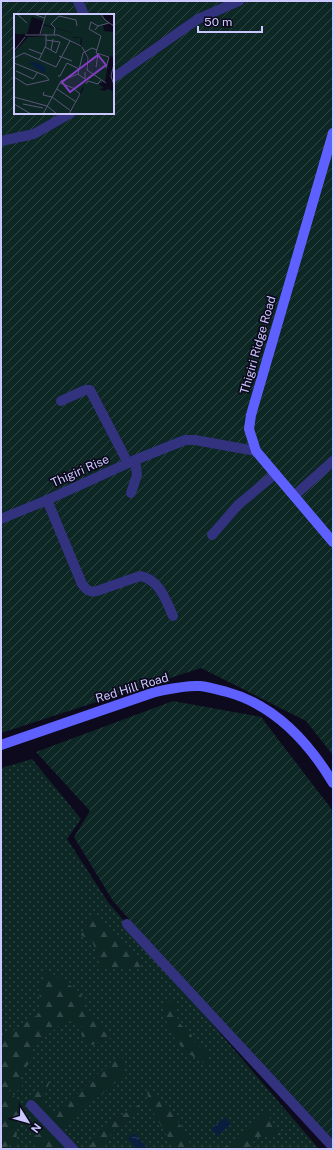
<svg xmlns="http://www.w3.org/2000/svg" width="334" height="1150" font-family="'Public Sans',sans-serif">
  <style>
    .grass { fill: url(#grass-dots) }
    .forest { fill: url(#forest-firs) }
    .garden { fill: url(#garden-furrows); fill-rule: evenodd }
    .water { fill: url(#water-ripples) }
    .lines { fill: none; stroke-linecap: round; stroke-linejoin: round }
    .street { stroke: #32327f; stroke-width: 10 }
    .secondary { stroke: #5e60ff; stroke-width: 10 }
    .labels { text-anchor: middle; stroke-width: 3.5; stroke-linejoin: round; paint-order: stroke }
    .street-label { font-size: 12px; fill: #cbc7ff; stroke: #0d0a1d }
    .inset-road { fill: none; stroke: #595677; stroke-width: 1 }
    .view { fill: #833cc5; fill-opacity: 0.15; stroke: #833cc5; stroke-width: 2 }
    .inset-edge { fill: none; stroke: #cbc7ff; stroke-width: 2 }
  </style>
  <defs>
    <pattern id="grass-dots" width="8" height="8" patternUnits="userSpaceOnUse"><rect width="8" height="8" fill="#0d2725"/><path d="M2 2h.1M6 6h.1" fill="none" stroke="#2f4546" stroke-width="1.8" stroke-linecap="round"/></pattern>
    <pattern id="forest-firs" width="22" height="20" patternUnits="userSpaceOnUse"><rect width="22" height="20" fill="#0d2725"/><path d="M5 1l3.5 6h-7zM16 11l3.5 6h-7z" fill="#2f4546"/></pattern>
    <pattern id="garden-furrows" width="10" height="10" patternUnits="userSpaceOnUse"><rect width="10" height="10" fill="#0d2725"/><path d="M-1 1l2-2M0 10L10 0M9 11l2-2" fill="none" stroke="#2f4546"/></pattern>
    <pattern id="water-ripples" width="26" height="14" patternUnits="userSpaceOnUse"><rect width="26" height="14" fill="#081e3f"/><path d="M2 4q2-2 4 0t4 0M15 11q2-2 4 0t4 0" fill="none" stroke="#2b3d5c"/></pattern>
  </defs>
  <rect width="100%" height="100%" fill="#0d0a1d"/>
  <polygon class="grass" points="32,759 81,819 67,839 108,902 319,1149 1,1149 1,768"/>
  <g class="forest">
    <polygon points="93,912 119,940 139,956 140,968 102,968 93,943 81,935"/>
    <polygon points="47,970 80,992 88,1015 112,1037 92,1045 82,1039 82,1026 66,1020 33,1047 32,1060 19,1075 23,1090 7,1090 19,1101 16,1143 1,1149 1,1041 6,1035 39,1014 40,986"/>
    <path d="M174,999L178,1022L191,1034L195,1043L207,1051L208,1065C182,1052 167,1036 163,1006Z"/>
    <polygon points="122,1055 124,1075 66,1125 61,1149 35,1149 30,1121 35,1090 50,1080 42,1105 51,1112 63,1108 102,1070"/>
    <polygon points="146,1087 174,1114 192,1147 196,1149 175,1149 150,1107"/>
    <polygon points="142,1103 137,1114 119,1125 104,1141 106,1149 89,1149 99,1129"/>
    <polygon points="266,1112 281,1135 258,1137 246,1149 223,1149 247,1131"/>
  </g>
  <g class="garden">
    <path d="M1,1H333V755L306,721L201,668L1,733ZM15,15H113V113H15Z"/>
    <polygon points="173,701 261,717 333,811 333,1149 113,901 74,837 90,811 36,752"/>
  </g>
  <g class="water">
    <polygon points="225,1117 231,1124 217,1136 211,1129"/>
    <polygon points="134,1133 147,1148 146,1149 138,1149 128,1139"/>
  </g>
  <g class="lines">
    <g class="street">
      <polyline points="78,1 84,15"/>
      <polyline points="113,78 198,19 239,1"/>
      <polyline points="1,141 34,134 71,113"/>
      <polyline points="61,401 85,390 90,390 128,463"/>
      <polyline points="131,493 137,475 135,460"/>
      <polyline points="294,496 333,461"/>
      <polyline points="1,519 47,500"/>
      <polyline points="212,535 238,505 275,474"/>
      <path d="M173,616C166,600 159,579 140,576L97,591C90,593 86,590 82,584L47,500L135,460L185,440H195L256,451"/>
      <polyline points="127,924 333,1147"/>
      <polyline points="31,1105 73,1149"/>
    </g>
    <g class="secondary">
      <polyline points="333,133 251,415 249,429 256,451 333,542"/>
      <path d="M1,745L155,692C170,689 185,685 200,686C209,687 219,690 227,692C275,705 308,741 333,783"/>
    </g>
  </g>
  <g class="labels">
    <g class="street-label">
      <text transform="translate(258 345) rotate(-74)" y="4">Thigiri Ridge Road</text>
      <text transform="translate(80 471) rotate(-24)" y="4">Thigiri Rise</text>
      <text transform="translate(132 688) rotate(-17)" y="4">Red Hill Road</text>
    </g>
  </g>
  <g transform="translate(14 14)">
    <rect width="100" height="100" fill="#0d0a1d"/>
    <path d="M29,11L59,19V24H67L66,31L27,21ZM85,41L95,43L91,68L79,60Z" fill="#0d2725"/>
    <path d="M77,61L82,64L80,67L83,65L90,68L84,70L90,74L85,75L90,77L94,75L100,78V100H55L70,74L68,70L74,72L77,68L76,62L79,65Z" fill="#0d2725"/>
    <path d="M0,0H86L95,9L89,11L90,17L100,18V43L84,40L79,60L74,56L75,45L67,32L68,24L59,23V19L29,10L30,7L18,3L13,20H2L0,19ZM42,22L68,33L73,45L71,52L87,66L84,73L81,77L69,73L55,100H0V39L14,23Z" fill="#0d2725"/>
    <path d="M15,48L25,49L32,54L31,59L21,54Z" fill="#081e3f"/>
    <path class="inset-road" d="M3,0L13,9M19,0L31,4M87,0L91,6L100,12M84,12L77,8L75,15L87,22L82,39L95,43L92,54M81,16L84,12L95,9M26,20L32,0M11,21H44L67,32M40,21L41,14L37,10L45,2L62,6L63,12M32,26L46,28L42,39L37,36M31,33L37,36L39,25M68,33L74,44L73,56L92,69M15,35L28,40M0,37L11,23M45,42L58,47M0,44L10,39L42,53L56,27M25,46L32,31V20M0,49L32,62L35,66L13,71L0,63M100,50L97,62L100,71M82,53L84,40M2,57L19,65L23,59M64,60L71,65V58M44,62H46L53,49L65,55M46,69L59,74L66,80L55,100M72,70L74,67L84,70L87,66M43,75L62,88M30,78L29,81L38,83L57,97M0,83L33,92L43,100M0,90L17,100M9,90L29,94M29,100L47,67L64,60L69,39L78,34L83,36"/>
    <path class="view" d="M84,41L92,51L56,78L48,68Z"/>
    <rect width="100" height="100" class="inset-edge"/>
  </g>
  <rect width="334" height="1150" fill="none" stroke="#cbc7ff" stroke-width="4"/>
  <g transform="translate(28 1122) rotate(127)" stroke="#0d0a1d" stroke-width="3" paint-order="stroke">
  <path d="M0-3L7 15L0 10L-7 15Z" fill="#cbc7ff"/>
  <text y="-6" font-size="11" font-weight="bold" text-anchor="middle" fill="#cbc7ff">N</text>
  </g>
  <path d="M198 26v6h64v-6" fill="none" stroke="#cbc7ff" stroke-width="2"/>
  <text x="204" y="26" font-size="12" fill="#cbc7ff" stroke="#0d0a1d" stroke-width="3" paint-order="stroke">50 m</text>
</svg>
